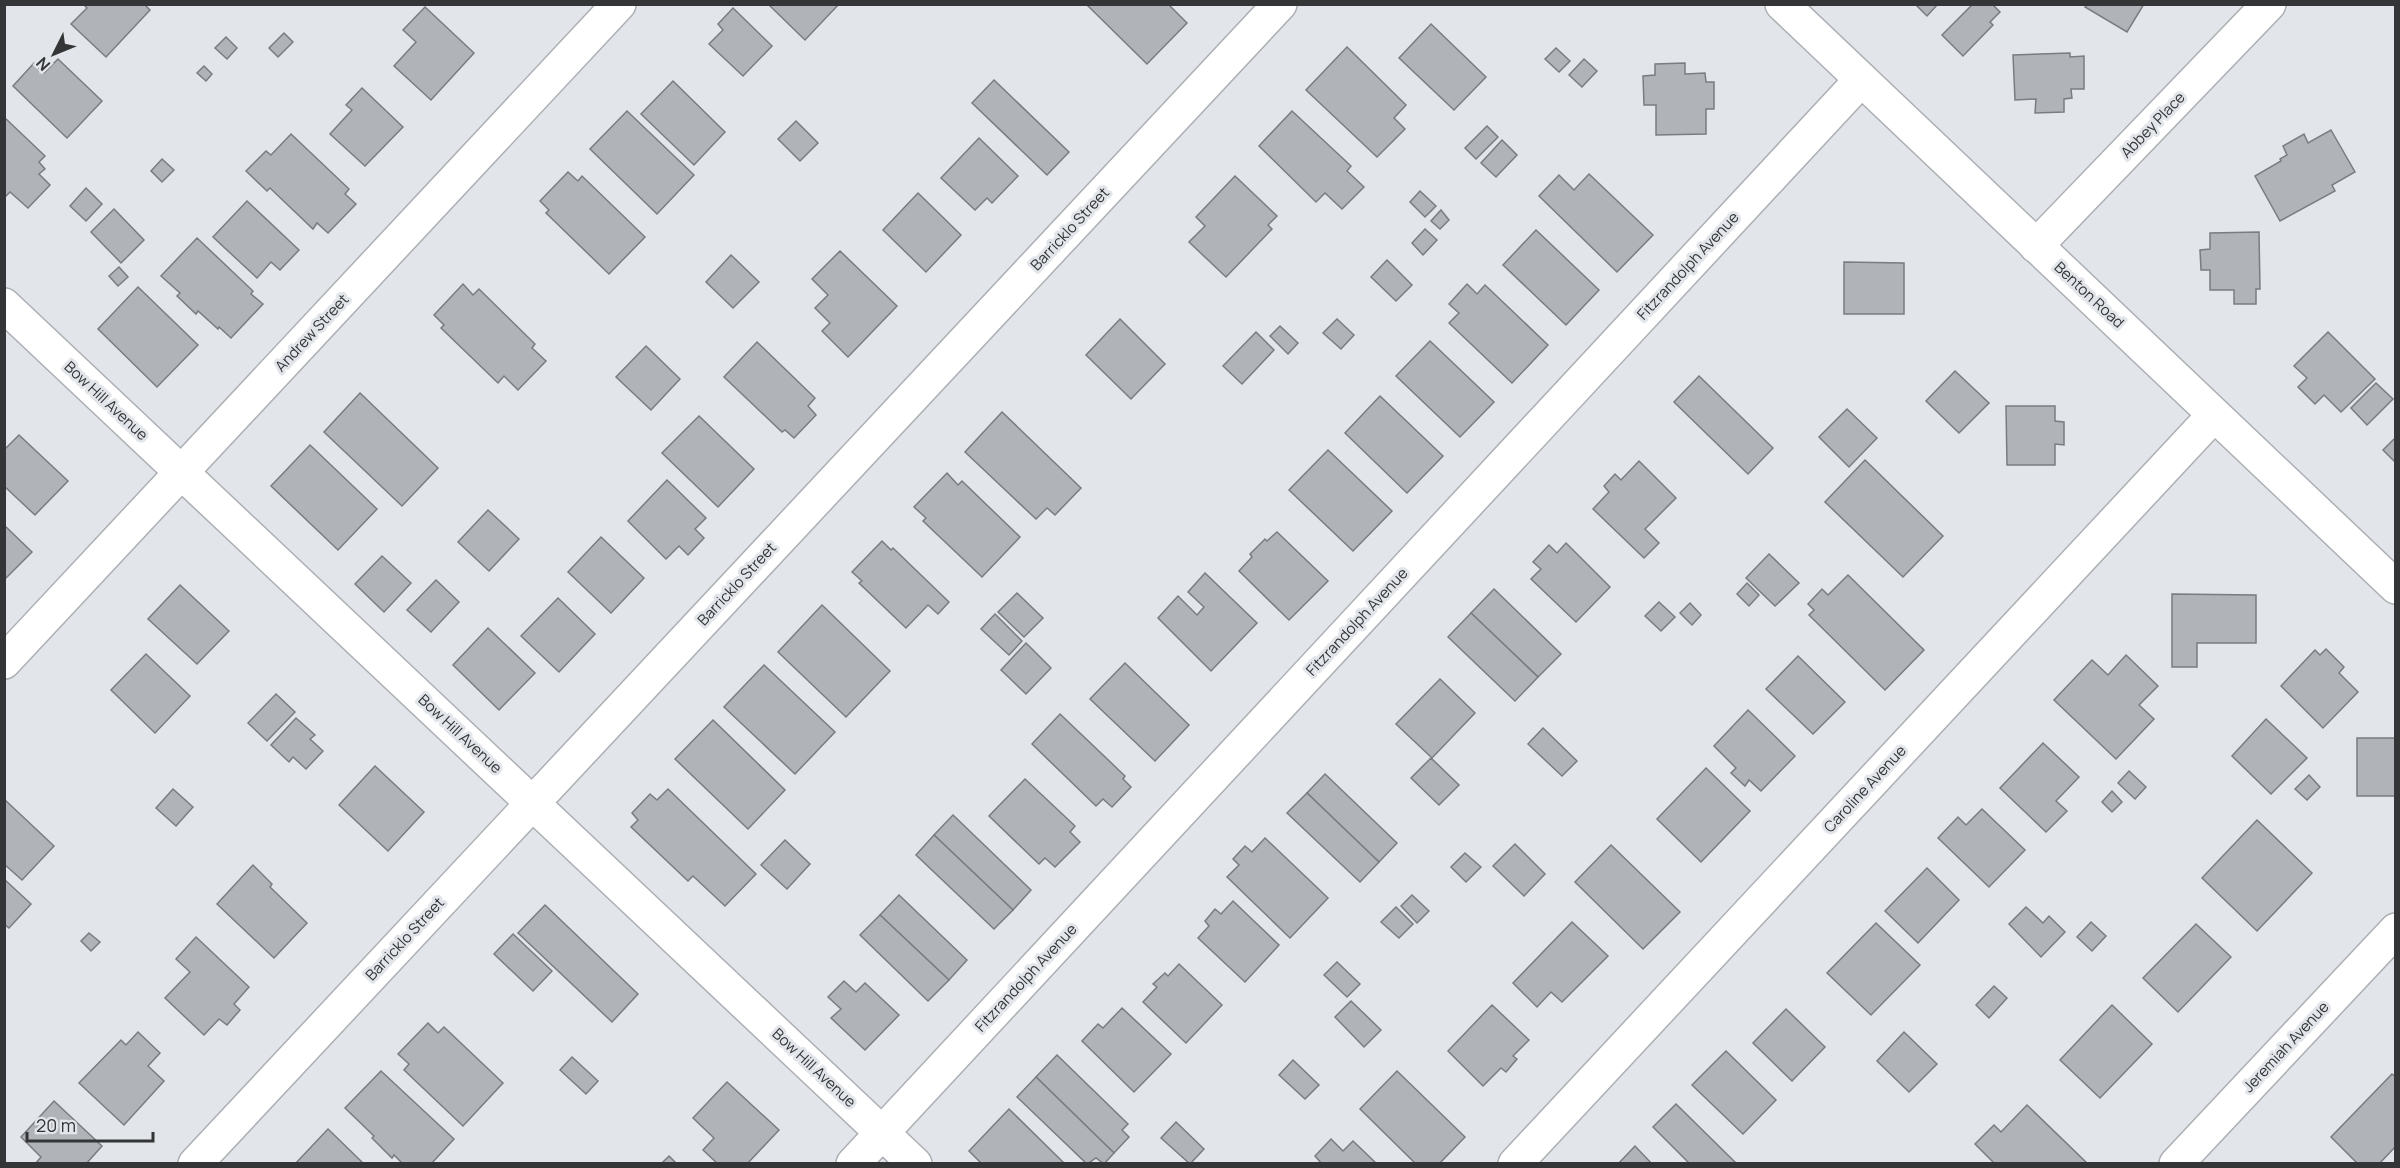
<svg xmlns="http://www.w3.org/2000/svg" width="2400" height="1168" font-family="Manrope,sans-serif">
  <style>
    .building { fill: #b0b3b7; stroke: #797c80; stroke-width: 1.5 }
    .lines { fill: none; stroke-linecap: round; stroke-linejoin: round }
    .minor-casing { stroke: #acafb4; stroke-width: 36 }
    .minor { stroke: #fff; stroke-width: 33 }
    .labels { text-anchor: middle; stroke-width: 6; stroke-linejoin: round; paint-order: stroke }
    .street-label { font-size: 15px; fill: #343537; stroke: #e2e5ea }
  </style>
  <rect width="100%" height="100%" fill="#e2e5ea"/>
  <g class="building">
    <polygon points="83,4 144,4 150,10 106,57 71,24 87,8"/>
    <polygon points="768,4 839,4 805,40"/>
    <polygon points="1086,4 1168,4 1187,23 1147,64"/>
    <polygon points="1915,4 1938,4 1927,16"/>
    <polygon points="1975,4 1992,4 2000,12 1990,22 1993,25 1963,56 1942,35 1972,5"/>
    <polygon points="2087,4 2144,4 2127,32 2085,7"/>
    <polygon points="425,7 474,53 431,100 394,66 416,42 403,30"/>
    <polygon points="733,8 772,46 743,76 709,44 723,30 718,24"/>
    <polygon points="1431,24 1486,77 1454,110 1399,58"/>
    <polygon points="284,33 293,42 278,57 269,48"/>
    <polygon points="226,37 237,48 227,59 215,48"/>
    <polygon points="1347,47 1406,105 1394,118 1405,129 1377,157 1306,90"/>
    <polygon points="1556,48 1570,61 1559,72 1545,59"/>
    <polygon points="2070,53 2070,57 2084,56 2084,89 2071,89 2072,98 2064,99 2064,112 2035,113 2036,99 2015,100 2013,55"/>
    <polygon points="58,59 102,101 67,138 13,86 34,63 44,73"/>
    <polygon points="1584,59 1597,71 1582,87 1569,75"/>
    <polygon points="1685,63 1685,74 1705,73 1706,82 1714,82 1714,109 1706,109 1706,134 1656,135 1656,105 1644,105 1643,76 1655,75 1655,64"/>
    <polygon points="204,66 212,74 206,81 197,73"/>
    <polygon points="994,80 1069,152 1047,175 972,103"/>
    <polygon points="673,81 725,132 694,165 641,114"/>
    <polygon points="362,88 403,127 365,166 330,134 352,110 346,105"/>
    <polygon points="627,111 694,175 657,214 590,149"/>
    <polygon points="1292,111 1351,166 1347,171 1364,187 1342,209 1325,193 1316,202 1259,146"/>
    <polygon points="4,117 45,156 39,162 45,169 39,174 50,185 28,208 10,192 4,198"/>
    <polygon points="796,121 818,143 800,161 778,139"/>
    <polygon points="1487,126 1498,137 1476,159 1465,148"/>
    <polygon points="2331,130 2355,172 2332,185 2335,191 2280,221 2255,176 2281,161 2280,159 2287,155 2283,146 2304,134 2308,143"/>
    <polygon points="291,134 349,189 345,194 356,204 328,233 317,223 313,229 270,188 267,191 246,171 266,151 271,155"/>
    <polygon points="979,138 1018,176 992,203 987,198 975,210 941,178"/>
    <polygon points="1502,140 1517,155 1496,177 1481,163"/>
    <polygon points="162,159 174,170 162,182 151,171"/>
    <polygon points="568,172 578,181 582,176 645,237 609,274 546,213 549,210 540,201"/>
    <polygon points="1589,174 1653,235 1617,272 1539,196 1559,175 1574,190"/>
    <polygon points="1235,176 1277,216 1268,225 1272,229 1226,277 1189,242 1205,226 1196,217"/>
    <polygon points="86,188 102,204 86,221 70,206"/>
    <polygon points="1420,191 1436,206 1425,217 1410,202"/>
    <polygon points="918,193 961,235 926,272 883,230"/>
    <polygon points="247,201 299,250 280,270 271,262 257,278 213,237"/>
    <polygon points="114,209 144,240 121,263 91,232"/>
    <polygon points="1441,210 1449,220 1440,229 1431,221"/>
    <polygon points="1425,229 1437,240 1423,255 1412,243"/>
    <polygon points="1536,230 1599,290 1566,325 1503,265"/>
    <polygon points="2259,232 2260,289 2256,289 2256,304 2234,304 2234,290 2210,290 2210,270 2201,270 2200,250 2210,249 2210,233"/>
    <polygon points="197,238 253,291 251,294 263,304 231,338 219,327 218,329 198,311 196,314 177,296 180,293 161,276"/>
    <polygon points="840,251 897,306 848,357 822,331 830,323 815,308 828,295 812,279"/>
    <polygon points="731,255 759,282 733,308 706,282"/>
    <polygon points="1387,260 1412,285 1396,301 1371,277"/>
    <polygon points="1844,262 1904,263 1904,314 1844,314"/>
    <polygon points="119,267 128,277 118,286 109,276"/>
    <polygon points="463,284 473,295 479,289 535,344 532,348 546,361 518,390 504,376 498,383 441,328 444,325 434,315"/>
    <polygon points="1467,284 1477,294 1485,285 1548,345 1512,383 1449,323 1459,313 1449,304"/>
    <polygon points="138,287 198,345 157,387 98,329"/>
    <polygon points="1120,319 1165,364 1131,399 1086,355"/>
    <polygon points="1337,319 1354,335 1341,349 1323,333"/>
    <polygon points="1280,326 1298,343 1288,354 1270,336"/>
    <polygon points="1256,332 1274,350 1242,384 1223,366"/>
    <polygon points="2328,332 2375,379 2341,412 2324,395 2315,404 2298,387 2307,378 2294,366"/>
    <polygon points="1430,341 1494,402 1460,437 1396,376"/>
    <polygon points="757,342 815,398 808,406 816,415 794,438 785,430 782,432 724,377"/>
    <polygon points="646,346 680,379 651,410 616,377"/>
    <polygon points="1955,371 1989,403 1959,433 1926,401"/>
    <polygon points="1699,376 1773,448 1748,474 1674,402"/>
    <polygon points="2376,383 2393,399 2367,425 2351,408"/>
    <polygon points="360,393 438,468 402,506 324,432"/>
    <polygon points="1380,396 1443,456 1407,493 1345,433"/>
    <polygon points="2006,406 2055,406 2055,421 2064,422 2064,445 2055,444 2055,465 2007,465"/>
    <polygon points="1847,409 1877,438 1849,467 1819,437"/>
    <polygon points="1002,412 1081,488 1055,515 1047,508 1036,519 965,452"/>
    <polygon points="699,416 754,469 718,507 662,453"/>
    <polygon points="19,435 68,481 35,515 4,486 4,450"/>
    <polygon points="2396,437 2396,463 2383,450"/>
    <polygon points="310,445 377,509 338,550 271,486"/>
    <polygon points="1328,450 1392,511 1353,551 1289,490"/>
    <polygon points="1865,460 1943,536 1903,577 1825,502"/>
    <polygon points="1639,461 1676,498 1645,529 1659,543 1644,558 1593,509 1609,492 1604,486 1615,474 1621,480"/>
    <polygon points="947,473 958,485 962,481 1020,537 982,577 923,521 926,518 914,507"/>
    <polygon points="667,480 706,518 695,529 704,538 688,555 679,546 666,559 628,521"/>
    <polygon points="488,510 519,539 489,571 458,542"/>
    <polygon points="4,525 32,552 4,580"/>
    <polygon points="1277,532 1328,581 1289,620 1239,571 1252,557 1250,554 1265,539 1267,541"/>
    <polygon points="601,537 644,578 611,613 568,572"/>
    <polygon points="882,541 891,550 893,548 949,602 938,614 928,605 906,628 859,583 862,581 852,572"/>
    <polygon points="1566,543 1610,587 1576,622 1531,579 1541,569 1533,562 1549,545 1557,553"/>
    <polygon points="1769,554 1799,583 1775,606 1746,578"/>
    <polygon points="382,556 411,583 384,612 355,584"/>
    <polygon points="1205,573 1257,623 1211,671 1158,618 1178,596 1197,615 1204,607 1188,592"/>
    <polygon points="1848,575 1924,650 1885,690 1809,615 1814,610 1808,604 1822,589 1828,595"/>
    <polygon points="436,580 459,602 431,632 407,610"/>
    <polygon points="1747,583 1759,595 1749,606 1737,594"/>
    <polygon points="180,585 229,631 197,664 148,619"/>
    <polygon points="1494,589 1561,654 1538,677 1471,613"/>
    <polygon points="1017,593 1043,618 1024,637 998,612"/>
    <polygon points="2172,594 2256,595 2256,643 2197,643 2197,667 2172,667"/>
    <polygon points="558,598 595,634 559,672 521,636"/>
    <polygon points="1659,602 1675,617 1661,631 1645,616"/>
    <polygon points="1690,603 1701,615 1692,625 1680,613"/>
    <polygon points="822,605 890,671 846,717 778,652"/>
    <polygon points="1471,613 1538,677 1515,701 1448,637"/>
    <polygon points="995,614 1022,641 1009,655 981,629"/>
    <polygon points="488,628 535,673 499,710 453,665"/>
    <polygon points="1026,643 1051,668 1026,694 1001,670"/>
    <polygon points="2326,649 2344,667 2339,673 2358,692 2323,728 2281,686 2315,650 2320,655"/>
    <polygon points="146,654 190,696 155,733 111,690"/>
    <polygon points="2126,655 2158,686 2139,705 2154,719 2116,759 2054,700 2092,660 2108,675"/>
    <polygon points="1798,656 1845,702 1813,734 1766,689"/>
    <polygon points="1125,663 1189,725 1155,761 1090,699"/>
    <polygon points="764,665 835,732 795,774 724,707"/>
    <polygon points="1440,679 1475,713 1432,758 1396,724"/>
    <polygon points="276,694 295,712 267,741 248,723"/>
    <polygon points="1748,710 1795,756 1761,791 1749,780 1745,786 1731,773 1736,768 1714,746"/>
    <polygon points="1060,714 1125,776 1123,779 1131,787 1112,807 1103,799 1096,806 1032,744"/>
    <polygon points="296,718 315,735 310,739 323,751 306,769 293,757 289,762 271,745"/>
    <polygon points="2266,719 2307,758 2271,794 2232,756"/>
    <polygon points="713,720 785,790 748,829 675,759"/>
    <polygon points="1543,728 1577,761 1562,776 1528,744"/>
    <rect x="2357" y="738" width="39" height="58"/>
    <polygon points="2043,743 2079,777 2056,801 2067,811 2046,832 2000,788"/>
    <polygon points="1431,758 1459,785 1439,805 1411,778"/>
    <polygon points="375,766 424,812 388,851 339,805"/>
    <polygon points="1706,768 1750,811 1701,862 1657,819"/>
    <polygon points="2129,771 2146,787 2135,799 2118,783"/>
    <polygon points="1325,774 1397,843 1379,862 1307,793"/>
    <polygon points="2309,775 2320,787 2307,800 2295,789"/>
    <polygon points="1025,779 1075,826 1070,832 1080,842 1055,867 1045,858 1039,864 989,816"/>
    <polygon points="173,789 193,807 176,826 156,808"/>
    <polygon points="668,789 756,874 725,906 693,876 688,881 631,827 638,820 632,813 650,794 657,800"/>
    <polygon points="2112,791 2122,802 2112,812 2102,802"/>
    <polygon points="1307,793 1379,862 1360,882 1287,813"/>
    <polygon points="4,799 54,846 22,880 4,864"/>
    <polygon points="1982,809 2025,850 1989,887 1938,838 1958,817 1966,825"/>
    <polygon points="953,815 1031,890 1013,910 934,835"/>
    <polygon points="2257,820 2312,873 2257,931 2202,878"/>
    <polygon points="934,835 1013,910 994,929 916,855"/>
    <polygon points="1265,838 1328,898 1290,938 1227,877 1239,865 1233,859 1245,846 1252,852"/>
    <polygon points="785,840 810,864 787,889 761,865"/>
    <polygon points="1515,844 1545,874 1524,896 1493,866"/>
    <polygon points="1611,845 1680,912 1643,949 1575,882"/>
    <polygon points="1465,853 1481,867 1466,882 1451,867"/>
    <polygon points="253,865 272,884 270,887 307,923 274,958 217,904"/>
    <polygon points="1927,868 1959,900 1918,943 1885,911"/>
    <polygon points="4,879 31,904 9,928 4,924"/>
    <polygon points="899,895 967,960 949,980 880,915"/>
    <polygon points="1412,895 1429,911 1417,923 1401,906"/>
    <polygon points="1233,901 1279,945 1245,982 1198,938 1209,926 1205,921 1215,909 1221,914"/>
    <polygon points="545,905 638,994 612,1022 518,933"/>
    <polygon points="1396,907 1413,924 1399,938 1381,922"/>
    <polygon points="2026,907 2043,923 2049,916 2065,932 2041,957 2009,924"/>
    <polygon points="880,915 949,980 928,1001 860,935"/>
    <polygon points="1572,922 1608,956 1562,1002 1551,992 1537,1007 1513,983"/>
    <polygon points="2091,922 2106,936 2092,951 2077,937"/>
    <polygon points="1876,923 1920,965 1871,1015 1827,973"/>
    <polygon points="2196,924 2231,957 2178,1012 2143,978"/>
    <polygon points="89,933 100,942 91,951 81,941"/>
    <polygon points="513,934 552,971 533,991 494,954"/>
    <polygon points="196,937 249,987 234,1004 240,1010 227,1025 219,1019 204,1035 165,998 190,972 176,959"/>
    <polygon points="1337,962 1360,984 1347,997 1324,975"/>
    <polygon points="1179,964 1222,1005 1186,1043 1143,1002 1157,987 1153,984 1165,973 1168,976"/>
    <polygon points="844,981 856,992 865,983 899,1015 865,1050 831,1018 841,1009 828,997"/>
    <polygon points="1994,986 2007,998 1989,1018 1976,1005"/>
    <polygon points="1351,1001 1381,1030 1364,1047 1335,1017"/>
    <polygon points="1492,1005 1529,1040 1513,1056 1517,1059 1506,1072 1501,1068 1483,1086 1448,1051"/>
    <polygon points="2112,1005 2152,1044 2100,1098 2060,1060"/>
    <polygon points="1122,1008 1171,1054 1134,1092 1082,1041 1098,1024 1103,1028"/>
    <polygon points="1786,1009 1825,1047 1792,1081 1753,1043"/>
    <polygon points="428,1023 438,1033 444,1027 503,1083 463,1126 404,1070 409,1064 398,1054"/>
    <polygon points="138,1032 160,1053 148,1066 164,1081 124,1125 79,1083 121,1040 126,1045"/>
    <polygon points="1904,1032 1937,1064 1909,1092 1877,1061"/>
    <polygon points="1726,1051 1776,1100 1743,1134 1692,1085"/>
    <polygon points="1057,1055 1128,1124 1122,1130 1129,1137 1114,1153 1036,1077"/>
    <polygon points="572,1057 598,1081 586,1094 560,1070"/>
    <polygon points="1293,1060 1319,1085 1305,1099 1279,1075"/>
    <polygon points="381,1071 454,1139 431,1164 403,1164 394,1155 392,1158 372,1138 374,1136 345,1108"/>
    <polygon points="1397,1071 1465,1137 1439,1164 1416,1164 1360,1109"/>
    <polygon points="2392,1074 2396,1077 2396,1146 2379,1164 2358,1164 2331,1137"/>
    <polygon points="1036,1077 1114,1153 1104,1164 1096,1158 1087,1164 1017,1097"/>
    <polygon points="727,1082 779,1130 747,1164 718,1164 703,1150 714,1138 693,1118"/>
    <polygon points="54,1101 102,1146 86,1164 35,1164 41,1157 21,1137"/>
    <polygon points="1676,1104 1737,1164 1690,1164 1653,1127"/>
    <polygon points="2027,1105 2088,1164 1995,1164 1975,1144 1994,1125 2001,1132"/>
    <polygon points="1009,1109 1065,1164 982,1164 969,1151"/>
    <polygon points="1176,1122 1204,1149 1190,1164 1161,1138"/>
    <polygon points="328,1129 364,1164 295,1164"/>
    <polygon points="1331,1139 1343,1151 1353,1141 1377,1164 1322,1164 1315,1156"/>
    <polygon points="1635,1146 1652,1164 1618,1164"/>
    <polygon points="669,1156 677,1164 661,1164"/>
  </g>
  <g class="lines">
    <defs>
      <g id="minor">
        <polyline points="1782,4 2396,587"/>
        <polyline points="2036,246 2269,4"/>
        <polyline points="4,305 915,1164"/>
        <polyline points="4,662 619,4"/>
        <polyline points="195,1164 1280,4"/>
        <polyline points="853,1164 1861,80"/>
        <polyline points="1515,1164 2214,415"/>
        <polyline points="2176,1164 2396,930"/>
      </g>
    </defs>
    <use href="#minor" class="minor-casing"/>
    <use href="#minor" class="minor"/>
  </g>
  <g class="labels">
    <g class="street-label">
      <text transform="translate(2153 125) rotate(-46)" y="5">Abbey Place</text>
      <text transform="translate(1070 229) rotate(-47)" y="5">Barricklo Street</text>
      <text transform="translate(1688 266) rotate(-47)" y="5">Fitzrandolph Avenue</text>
      <text transform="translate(2089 295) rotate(43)" y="5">Benton Road</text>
      <text transform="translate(312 333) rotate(-47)" y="5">Andrew Street</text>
      <text transform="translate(106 401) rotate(43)" y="5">Bow Hill Avenue</text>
      <text transform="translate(737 584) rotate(-47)" y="5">Barricklo Street</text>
      <text transform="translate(1357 622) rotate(-47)" y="5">Fitzrandolph Avenue</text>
      <text transform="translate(460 734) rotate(43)" y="5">Bow Hill Avenue</text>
      <text transform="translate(1865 789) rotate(-47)" y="5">Caroline Avenue</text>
      <text transform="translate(405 939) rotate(-47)" y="5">Barricklo Street</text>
      <text transform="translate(1026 978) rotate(-47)" y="5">Fitzrandolph Avenue</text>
      <text transform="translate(2286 1047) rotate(-47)" y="5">Jeremiah Avenue</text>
      <text transform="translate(814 1068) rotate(43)" y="5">Bow Hill Avenue</text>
    </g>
  </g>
  <rect width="2400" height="1168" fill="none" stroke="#343537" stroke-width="12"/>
  <g transform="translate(54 54) rotate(227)" stroke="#e2e5ea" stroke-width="4.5" paint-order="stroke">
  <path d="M0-4.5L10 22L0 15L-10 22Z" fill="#343537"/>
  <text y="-9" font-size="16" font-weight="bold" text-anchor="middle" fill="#343537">N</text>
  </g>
  <path d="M27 1132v9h126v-9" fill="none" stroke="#343537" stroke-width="3"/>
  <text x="36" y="1132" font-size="18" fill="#343537" stroke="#e2e5ea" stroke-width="4.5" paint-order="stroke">20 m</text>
</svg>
